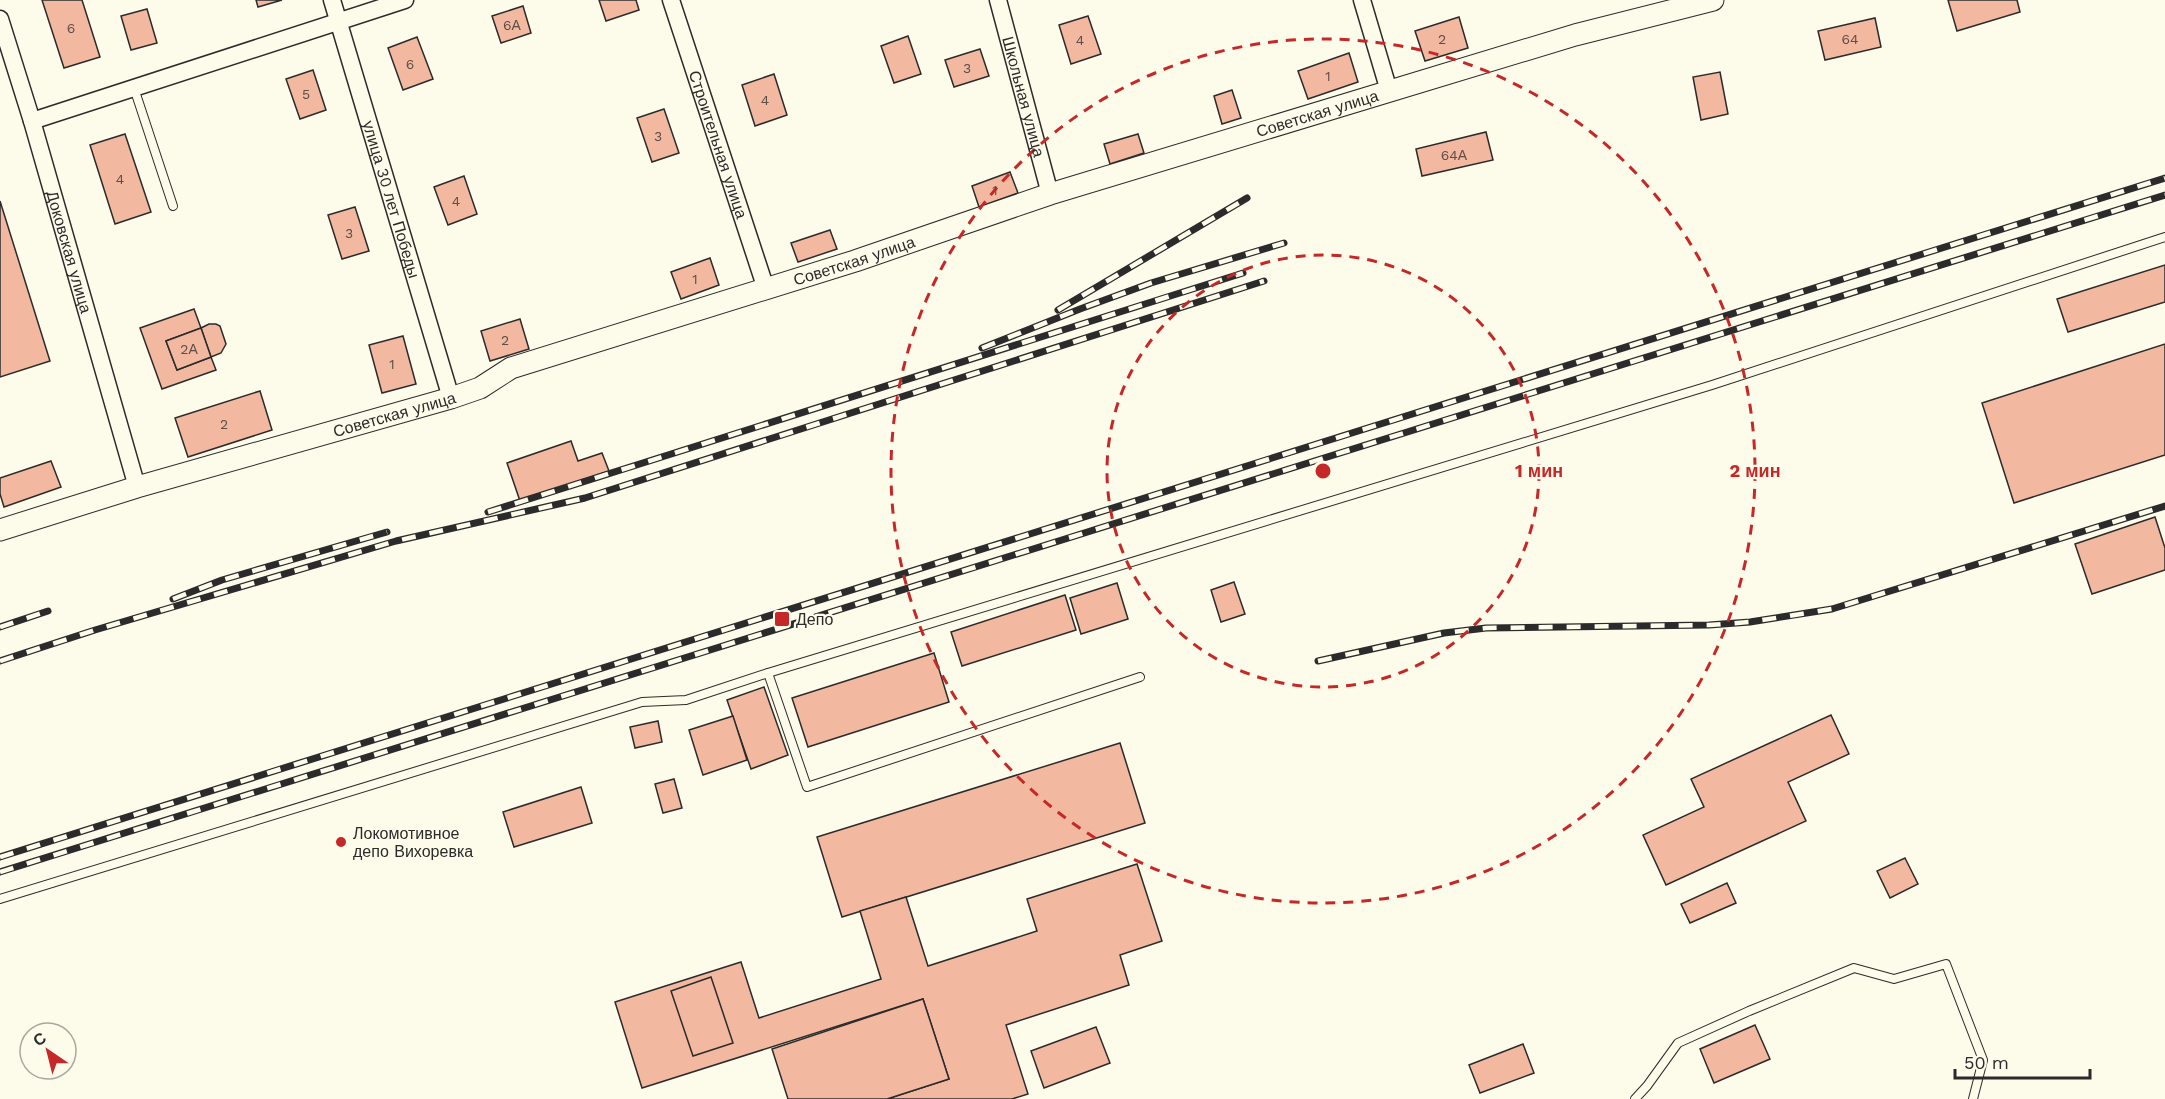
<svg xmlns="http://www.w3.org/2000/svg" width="2165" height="1099" font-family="'Work Sans',sans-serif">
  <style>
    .building { fill: #f2b8a0; stroke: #2b2b2b; stroke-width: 1.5 }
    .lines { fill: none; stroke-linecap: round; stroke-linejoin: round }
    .service-casing { stroke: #2b2b2b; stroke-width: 10 }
    .minor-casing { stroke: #2b2b2b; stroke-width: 19 }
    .tertiary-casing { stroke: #2b2b2b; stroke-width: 23 }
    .service { stroke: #fdfbea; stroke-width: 8 }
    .minor { stroke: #fdfbea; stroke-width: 16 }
    .tertiary { stroke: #fdfbea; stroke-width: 21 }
    .rail-casing { stroke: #2b2b2b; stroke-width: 7 }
    .rail { stroke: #fdfbea; stroke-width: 4.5; stroke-dasharray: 14; stroke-linecap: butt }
    .ring { fill: none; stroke: #c62828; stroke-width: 3; stroke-dasharray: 10 8 }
    .poi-dot { fill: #c62828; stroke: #fdfbea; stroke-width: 2 }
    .labels { text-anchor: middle; stroke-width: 4.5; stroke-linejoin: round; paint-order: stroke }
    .number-label { font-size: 14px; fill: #5d4e48 }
    .street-label { font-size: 16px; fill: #2b2b2b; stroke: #fdfbea }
    .poi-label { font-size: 16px; fill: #2b2b2b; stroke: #fdfbea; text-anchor: start }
    .centre { fill: #c62828; stroke: #fdfbea; stroke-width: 3 }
    .ring-label { font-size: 18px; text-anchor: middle; font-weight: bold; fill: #c62828; stroke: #fdfbea; stroke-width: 4.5; stroke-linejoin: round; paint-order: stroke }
  </style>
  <rect width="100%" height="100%" fill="#fdfbea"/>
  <g class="building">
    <polygon points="42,0 82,0 100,57 64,68"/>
    <polygon points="256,0 282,0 258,7"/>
    <polygon points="599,0 636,0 639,10 606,21"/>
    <polygon points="1948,0 2017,0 2020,12 1957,31"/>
    <polygon points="523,6 531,33 501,43 492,16"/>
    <polygon points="147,9 157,43 131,50 121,16"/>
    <polygon points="1088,16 1101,54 1071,64 1059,25"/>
    <polygon points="1459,17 1468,48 1425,61 1415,31"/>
    <polygon points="1875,18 1881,47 1825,60 1818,31"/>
    <polygon points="908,36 921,74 894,83 881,46"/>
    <polygon points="417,37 433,79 403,90 388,48"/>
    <polygon points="980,49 989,76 954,87 945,60"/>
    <polygon points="1349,53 1358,82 1308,99 1298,71"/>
    <polygon points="313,70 326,110 300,119 286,79"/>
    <polygon points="1720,72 1728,114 1701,120 1693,77"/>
    <polygon points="774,74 787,115 755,126 742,85"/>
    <polygon points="1232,90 1241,118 1222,124 1214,96"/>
    <polygon points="664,109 679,153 652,162 637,118"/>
    <polygon points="1486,132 1493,160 1422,176 1416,149"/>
    <polygon points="125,134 151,212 115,224 90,145"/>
    <polygon points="1138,134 1144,153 1110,164 1104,144"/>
    <polygon points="1010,172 1018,193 979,207 972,186"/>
    <polygon points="464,176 477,214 448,225 434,187"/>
    <polygon points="0,201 50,361 0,377"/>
    <polygon points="355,207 369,251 342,259 328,215"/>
    <polygon points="830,230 837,249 798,262 791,243"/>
    <polygon points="710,258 719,285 681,299 671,272"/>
    <polygon points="2165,265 2165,302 2068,332 2057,299"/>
    <polygon points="194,309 201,328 166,341 177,370 211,357 216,370 162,389 140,328"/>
    <polygon points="520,319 529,349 490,361 481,331"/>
    <polygon points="209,324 216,324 220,326 226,344 221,353 211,357 201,328"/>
    <polygon points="201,328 211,357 177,370 166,341"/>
    <polygon points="403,336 416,384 382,393 369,345"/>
    <polygon points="2165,344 2165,455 2014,503 1982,403"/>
    <polygon points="260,391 272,430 188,457 175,418"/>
    <polygon points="571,441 578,461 602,453 609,471 520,501 507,463"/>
    <polygon points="51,461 61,487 4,507 0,494 0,478"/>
    <polygon points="2155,517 2165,548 2165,570 2092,594 2075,544"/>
    <polygon points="1234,582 1245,614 1221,622 1211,590"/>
    <polygon points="1117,583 1128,619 1081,634 1070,598"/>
    <polygon points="1065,595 1076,630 962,666 951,632"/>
    <polygon points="934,653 949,702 808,747 792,698"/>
    <polygon points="764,687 788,755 751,769 727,700"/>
    <polygon points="1831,715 1849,754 1788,782 1806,821 1666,885 1643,835 1704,807 1691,779"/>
    <polygon points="733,716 747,760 703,775 689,730"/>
    <polygon points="658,721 662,742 635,748 630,727"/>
    <polygon points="1120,743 1145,823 842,917 817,837"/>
    <polygon points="674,779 682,808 663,813 655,784"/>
    <polygon points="581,787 592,823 514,847 503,812"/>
    <polygon points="1905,858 1918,884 1890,898 1877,871"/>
    <polygon points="1137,864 1162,941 1120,955 1129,985 1006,1025 1028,1094 1012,1099 887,1099 949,1079 923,999 642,1088 615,1002 741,962 759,1018 881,979 860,911 906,897 928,966 1037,931 1027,899"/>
    <polygon points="1727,883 1736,903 1690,923 1681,904"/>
    <polygon points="711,977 733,1043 693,1056 671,991"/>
    <polygon points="923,999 949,1079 887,1099 788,1099 772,1049"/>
    <polygon points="1755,1025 1770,1059 1714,1083 1700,1049"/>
    <polygon points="1096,1027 1110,1063 1044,1088 1031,1051"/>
    <polygon points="1523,1044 1534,1073 1480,1093 1469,1065"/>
  </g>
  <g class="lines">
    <defs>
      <g id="service">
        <polyline points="134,88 173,206"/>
        <polyline points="768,673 807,787 1140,677"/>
        <polyline points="0,899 642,702 686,700 768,673 1712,385 2165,237"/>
        <polyline points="1635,1099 1647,1086 1678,1043 1749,1011 1854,968 1894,979 1946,964 1983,1060 1973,1099"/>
      </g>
      <g id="minor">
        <path id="s1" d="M332,0L451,398"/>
        <path id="s2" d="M671,0L766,289"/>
        <path id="s3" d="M998,0L1050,194"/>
        <polyline points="1362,0 1389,91"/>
        <path id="s4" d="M0,19L32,121L137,487"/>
        <polyline points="32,121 405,0"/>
      </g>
      <g id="tertiary">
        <path id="s5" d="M0,530L137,487L451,398L480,388L511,368L855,261L1050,194L1575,35L1713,0"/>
      </g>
    </defs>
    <use href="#service" class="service-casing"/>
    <use href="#minor" class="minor-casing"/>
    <use href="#tertiary" class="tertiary-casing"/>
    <use href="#service" class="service"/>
    <use href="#minor" class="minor"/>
    <use href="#tertiary" class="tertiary"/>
    <defs>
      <g id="rail">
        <polyline points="1058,310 1247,198"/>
        <polyline points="982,348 1080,309 1151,283 1284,243"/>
        <polyline points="488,512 1243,273"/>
        <polyline points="173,599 222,580 387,532"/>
        <polyline points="0,627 48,611"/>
        <polyline points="0,661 95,630 396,541 585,498 1264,281"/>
        <polyline points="1318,661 1444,633 1486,628 1709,625 1750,622 1832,609 2165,506"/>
        <polyline points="0,857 2165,178"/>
        <polyline points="0,872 2165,195"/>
      </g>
    </defs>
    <use href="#rail" class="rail-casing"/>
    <use href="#rail" class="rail"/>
  </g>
  <g class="ring">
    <circle cx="1323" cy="471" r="216"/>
    <circle cx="1323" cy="471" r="432"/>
  </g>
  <g class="poi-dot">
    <rect x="774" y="611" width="16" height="16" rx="3"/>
    <circle cx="341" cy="842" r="6"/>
  </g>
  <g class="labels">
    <g class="number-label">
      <text x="512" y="30">6А</text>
      <text x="71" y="33">6</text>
      <text x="1442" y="44">2</text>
      <text x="1850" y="44">64</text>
      <text x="1080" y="45">4</text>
      <text x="410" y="69">6</text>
      <text x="967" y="73">3</text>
      <text x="1328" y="81">1</text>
      <text x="306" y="99">5</text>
      <text x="765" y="105">4</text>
      <text x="658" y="141">3</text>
      <text x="1454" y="160">64А</text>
      <text x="120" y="184">4</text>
      <text x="995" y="195">1</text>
      <text x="456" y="206">4</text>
      <text x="349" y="238">3</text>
      <text x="695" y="284">1</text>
      <text x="505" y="345">2</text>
      <text x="189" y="354">2А</text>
      <text x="392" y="369">1</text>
      <text x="224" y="429">2</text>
    </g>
    <g class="street-label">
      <text dy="6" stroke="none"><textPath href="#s3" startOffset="100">Школьная улица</textPath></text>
      <text dy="6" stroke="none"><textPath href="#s5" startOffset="1383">Советская улица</textPath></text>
      <text dy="6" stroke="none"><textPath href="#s2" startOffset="152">Строительная улица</textPath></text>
      <text dy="6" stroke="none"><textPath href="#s1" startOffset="208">улица 30 лет Победы</textPath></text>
      <text dy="6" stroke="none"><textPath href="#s4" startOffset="243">Доковская улица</textPath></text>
      <text dy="6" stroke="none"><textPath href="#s5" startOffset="897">Советская улица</textPath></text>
      <text dy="6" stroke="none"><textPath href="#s5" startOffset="411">Советская улица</textPath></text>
    </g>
    <g class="poi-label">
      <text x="796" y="625">Депо</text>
      <text x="353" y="839">Локомотивное<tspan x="353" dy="18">депо Вихоревка</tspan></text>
    </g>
  </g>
  <circle cx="1323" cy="471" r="9" class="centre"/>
  <g class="ring-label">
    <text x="1539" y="477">1 мин</text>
    <text x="1755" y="477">2 мин</text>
  </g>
  <g transform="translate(48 1051) rotate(325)"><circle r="28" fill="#fdfbea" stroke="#a9a89e" stroke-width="1.5"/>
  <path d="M0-4.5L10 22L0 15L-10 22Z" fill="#c62828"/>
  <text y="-9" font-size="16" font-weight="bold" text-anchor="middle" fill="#2b2b2b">С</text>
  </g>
  <path d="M1955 1069v9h135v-9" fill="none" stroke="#2b2b2b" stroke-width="3"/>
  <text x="1964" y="1069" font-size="18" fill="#2b2b2b" stroke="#fdfbea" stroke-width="4.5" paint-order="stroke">50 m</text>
</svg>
